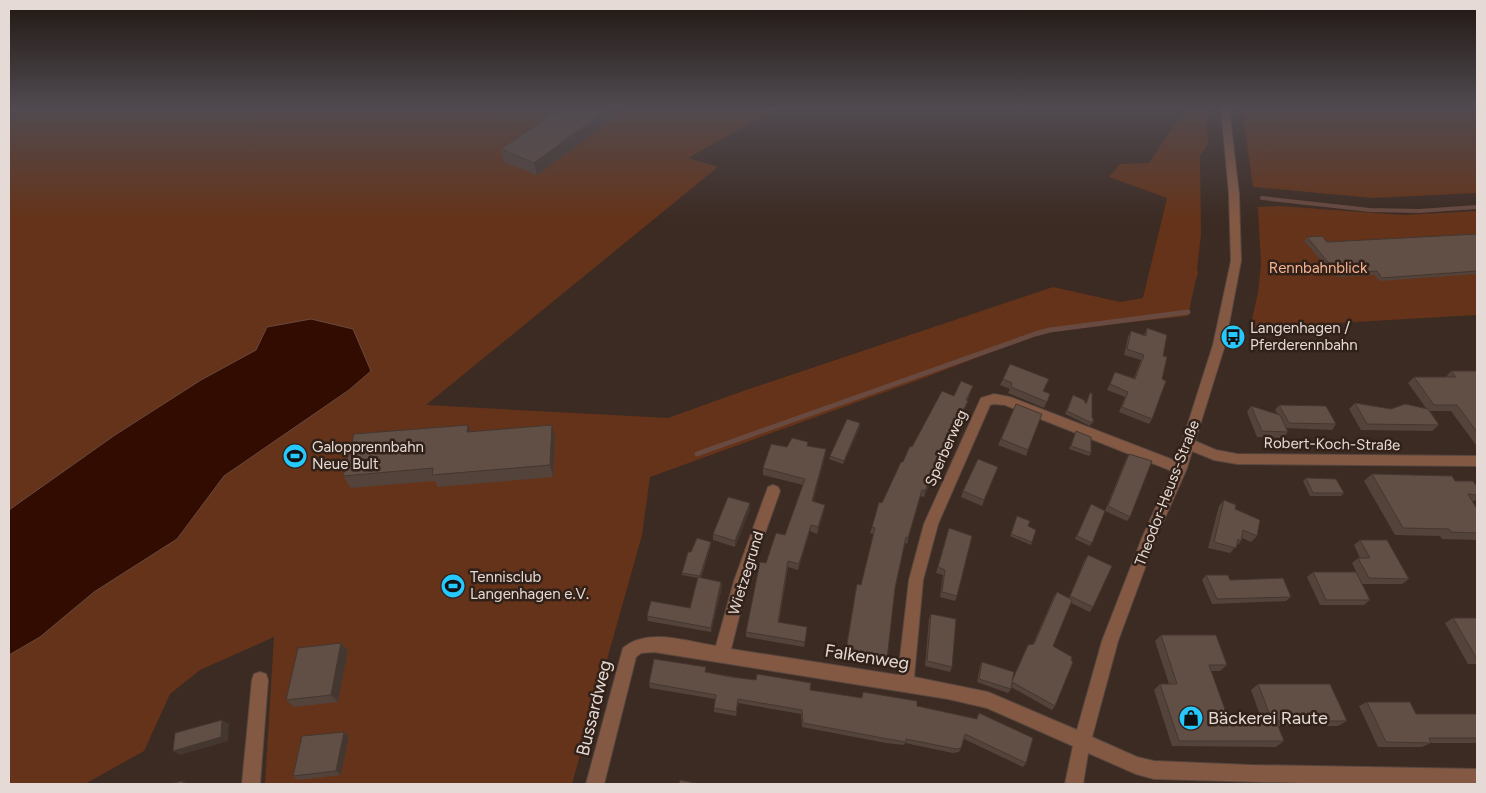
<svg xmlns="http://www.w3.org/2000/svg" width="1486" height="793" font-family="Figtree,sans-serif">
  <style>
    .green { fill: #653319 }
    .water { fill: #320c00; stroke: #684a40 }
    .lines { fill: none; stroke-linecap: round; stroke-linejoin: round }
    .stream-far1 { stroke: #684a40; stroke-width: 4 }
    .stream { stroke: #684a40; stroke-width: 5 }
    .minor-casing { stroke: #57473f; stroke-width: 2 }
    .minor { fill: #845944; fill-rule: evenodd }
    .wall { fill: #53433b }
    .shaded-wall { fill: #443730 }
    .building { fill: #614e45; stroke: #443730 }
    .labels { text-anchor: middle; stroke-width: 5; stroke-linejoin: round; paint-order: stroke }
    .park-label { font-size: 15px; fill: #f8b492; stroke: #312119 }
    .poi-label { font-size: 15px; fill: #e5dad5; stroke: #312119; text-anchor: start }
    .street-label { font-size: 15px; fill: #e5dad5; stroke: #312119 }
    .near-street-label { font-size: 18px; fill: #e5dad5; stroke: #312119 }
    .near-poi-label { font-size: 18px; fill: #e5dad5; stroke: #312119; text-anchor: start }
  </style>
  <rect width="100%" height="100%" fill="#3c2b23"/>
  <g class="green">
    <polygon points="9,108 779,108 688,158 718,167 426,405 668,418 746,390 1053,287 1120,302 1143,298 1167,198 1109,177 1120,164 1149,163 1183,112 1183,108 1206,108 1208,144 1200,155 1201,235 1197,269 1198,273 1195,283 1188,316 1046,331 924,378 650,477 642,535 572,784 265,784 274,637 200,670 170,694 144,751 85,784 9,784 9,655 40,637 94,592 177,539 224,476 349,390 371,371 267,327 256,350 201,380 115,435 9,510"/>
    <polygon points="1242,108 1477,108 1477,193 1373,198 1253,187"/>
    <polygon points="1279,206 1403,215 1477,211 1477,315 1250,328 1258,293 1261,264 1258,207"/>
  </g>
  <polygon class="water" points="311,319 353,329 371,371 349,390 224,476 177,539 94,592 40,637 9,655 9,510 115,435 201,380 256,350 267,327"/>
  <g class="lines">
    <polyline class="stream-far1" points="1262,198 1370,210 1419,211 1477,207"/>
    <polyline class="stream" points="697,454 1035,334 1050,330 1188,312"/>
    <defs>
      <g id="minor">
        <path d="M1221,108H1229L1239,194L1241,261L1225,345L1195,441L1216,450L1237,454L1477,456V466L1237,464L1214,460L1192,451L1187,468L1156,538L1118,641L1092,737L1137,757L1154,761L1250,765L1477,769V784H1340L1154,779L1136,774L1088,753L1083,784H1065L1073,746L987,708L948,699L654,652L641,653L636,657L604,784H586L623,648C648,627 688,642 716,646L734,581L768,487L773,485L778,487L780,491L748,581L731,649L898,675L909,580L924,524L981,398L994,394L1010,397L1176,461L1213,345L1231,261L1229,194ZM994,404L1005,405L1172,471L1142,538L1102,641L1077,730L988,692L914,677L923,580L938,524L990,405Z"/>
        <polygon points="260,672 266,674 268,680 260,784 242,784 252,680 254,674"/>
      </g>
    </defs>
    <use href="#minor" class="minor-casing"/>
    <use href="#minor" class="minor"/>
  </g>
  <g class="wall">
    <polygon points="561,108 628,108 537,175 504,162 501,149"/>
    <polygon points="1477,234 1477,274 1380,281 1374,275 1336,277 1304,241 1307,237 1327,242"/>
    <polygon points="1147,328 1152,419 1149,424 1119,412 1125,397 1107,390 1115,372 1134,378 1141,360 1124,355 1128,337 1131,331 1144,335"/>
    <polygon points="1451,371 1477,371 1477,445 1476,445 1451,411 1430,411 1439,425 1432,431 1361,430 1349,409 1355,403 1391,409 1426,408 1408,383 1414,377 1446,377"/>
    <polygon points="1003,379 1050,394 1044,408 1008,393 1010,389 1000,385"/>
    <polygon points="973,386 967,401 966,407 945,449 924,497 920,496 907,544 904,543 895,588 887,659 885,664 845,655 856,589 861,585 874,534 870,533 872,527 882,503 903,462 912,447 954,396"/>
    <polygon points="1090,393 1092,417 1094,421 1092,424 1091,424 1090,426 1065,414 1071,399 1086,403"/>
    <polygon points="1016,404 1028,450 1026,456 998,445"/>
    <polygon points="1279,405 1336,424 1332,430 1286,428 1288,432 1283,438 1257,437 1247,412 1251,406 1278,415 1275,410"/>
    <polygon points="860,423 860,427 843,464 829,459 830,456"/>
    <polygon points="470,431 555,437 553,477 438,487 435,481 351,488 343,476"/>
    <polygon points="1076,431 1091,453 1089,456 1069,449"/>
    <polygon points="808,446 826,449 825,456 813,501 825,505 824,511 817,534 810,531 798,570 788,567 779,622 807,627 804,647 746,637 746,632 766,563 785,535 803,485 763,475 763,468 787,447"/>
    <polygon points="1129,454 1130,517 1127,521 1105,511 1090,546 1075,539 1091,504 1105,511 1126,459"/>
    <polygon points="998,467 982,506 961,497 963,491"/>
    <polygon points="1372,474 1455,481 1477,487 1477,499 1472,502 1477,509 1477,540 1442,539 1440,536 1395,535 1364,481"/>
    <polygon points="1306,478 1344,493 1341,496 1310,496 1303,481"/>
    <polygon points="1224,500 1235,509 1257,536 1251,542 1242,538 1241,541 1230,553 1208,548 1219,506"/>
    <polygon points="750,509 735,547 713,540 713,534"/>
    <polygon points="1017,516 1028,526 1032,542 1031,545 1010,536"/>
    <polygon points="949,528 957,596 955,601 940,597 943,575 936,573"/>
    <polygon points="1360,540 1409,579 1402,584 1362,584 1352,563 1358,558 1360,558 1354,545"/>
    <polygon points="711,542 711,545 701,578 721,582 722,587 711,632 648,621 647,616 690,608 698,578 682,575 682,573 691,552"/>
    <polygon points="1088,555 1093,607 1090,612 1071,603 1053,646 1055,706 1052,710 1011,687 1011,689 1008,693 977,682 980,666 982,662 1013,678 1026,649 1028,645 1033,644 1054,596 1057,592 1069,598 1084,561"/>
    <polygon points="1313,572 1370,600 1364,605 1320,605 1307,577"/>
    <polygon points="1206,575 1230,580 1291,597 1286,601 1212,604 1202,580"/>
    <polygon points="931,614 952,667 950,672 925,666 929,619"/>
    <polygon points="1453,618 1477,618 1477,664 1468,664 1445,623"/>
    <polygon points="1161,635 1227,665 1220,671 1211,671 1228,718 1261,718 1251,690 1258,684 1347,721 1338,726 1278,726 1284,741 1276,747 1172,746 1154,690 1160,684 1169,684 1155,641"/>
    <polygon points="341,643 348,651 338,702 294,707 286,700"/>
    <polygon points="706,672 861,698 863,692 917,706 976,719 979,713 1026,763 1023,767 964,739 961,748 959,752 953,753 905,743 904,745 886,743 802,727 801,714 738,703 736,716 714,712 714,708 715,699 650,688 649,683"/>
    <polygon points="1367,702 1416,714 1477,714 1477,743 1431,743 1422,747 1378,747 1359,706"/>
    <polygon points="344,732 349,736 341,775 298,780 293,776"/>
  </g>
  <g class="shaded-wall">
    <polygon points="609,108 628,108 537,175 534,163"/>
    <polygon points="968,401 966,407 945,449 924,497 925,491 946,443"/>
    <polygon points="860,423 860,427 843,464 844,461"/>
    <polygon points="468,425 473,437 467,432"/>
    <polygon points="552,425 555,437 553,477 550,465"/>
    <polygon points="826,449 825,456 812,507 812,501"/>
    <polygon points="750,503 750,509 735,547 735,541"/>
    <polygon points="825,505 824,511 817,534 818,527"/>
    <polygon points="811,525 810,531 798,570 799,564"/>
    <polygon points="711,542 711,545 700,579 700,576"/>
    <polygon points="721,582 722,587 711,632 711,628"/>
    <polygon points="341,643 348,651 338,702 331,695"/>
    <polygon points="222,720 229,724 228,741 180,755 173,751"/>
    <polygon points="344,732 349,736 341,775 336,771"/>
    <polygon points="183,781 189,784 182,784"/>
  </g>
  <g class="building">
    <polygon points="561,108 609,108 534,163 501,149"/>
    <polygon points="1477,234 1477,271 1382,278 1377,271 1338,274 1307,237 1322,236 1327,242"/>
    <polygon points="1147,328 1167,335 1163,356 1167,357 1162,379 1166,381 1152,419 1122,407 1128,392 1110,384 1115,372 1135,379 1144,355 1127,349 1131,331 1146,336"/>
    <polygon points="1010,364 1049,379 1043,391 1050,394 1047,402 1011,387 1012,383 1003,379"/>
    <polygon points="1451,371 1477,371 1477,432 1457,405 1434,405 1414,377 1456,377"/>
    <polygon points="961,381 973,386 966,400 968,401 946,443 925,491 922,490 908,538 906,537 895,588 887,659 846,650 857,584 861,585 875,528 872,527 879,502 882,503 901,462 903,462 910,446 912,447 942,391 954,396"/>
    <polygon points="1090,393 1092,393 1092,417 1094,421 1092,421 1092,423 1067,411 1073,395 1084,400 1086,404"/>
    <polygon points="1355,403 1391,409 1405,404 1428,409 1439,425 1367,424"/>
    <polygon points="1016,404 1042,414 1028,450 1001,439"/>
    <polygon points="1279,405 1326,406 1336,424 1289,423"/>
    <polygon points="1251,406 1280,415 1288,432 1262,431"/>
    <polygon points="847,419 860,423 844,461 830,456"/>
    <polygon points="468,425 467,432 552,425 550,465 432,475 433,468 343,476 354,434"/>
    <polygon points="1076,431 1091,437 1091,453 1071,446"/>
    <polygon points="792,438 808,442 807,446 826,449 812,501 825,505 818,527 811,525 799,564 788,561 778,622 807,627 805,642 746,632 760,562 766,563 776,533 785,535 805,479 763,468 771,444 787,447"/>
    <polygon points="1129,454 1152,461 1130,517 1108,506"/>
    <polygon points="978,459 998,467 984,500 963,491"/>
    <polygon points="1372,474 1452,476 1455,481 1473,481 1477,487 1477,495 1468,494 1477,509 1477,533 1451,532 1449,529 1403,528"/>
    <polygon points="1306,478 1336,479 1344,493 1313,493"/>
    <polygon points="728,497 750,503 735,541 713,534"/>
    <polygon points="1224,500 1236,505 1235,509 1260,520 1257,536 1243,530 1241,541 1238,539 1236,548 1214,542"/>
    <polygon points="1091,504 1105,511 1092,543 1077,536"/>
    <polygon points="1017,516 1030,521 1028,526 1036,530 1032,542 1011,534"/>
    <polygon points="949,528 972,536 957,596 942,592 945,570 938,567"/>
    <polygon points="697,538 711,542 700,576 682,573 688,552 691,552"/>
    <polygon points="1360,540 1387,540 1409,579 1369,578 1358,558 1370,558"/>
    <polygon points="1088,555 1112,566 1093,607 1070,596"/>
    <polygon points="1313,572 1356,572 1370,600 1326,600"/>
    <polygon points="1206,575 1228,575 1230,580 1283,578 1291,597 1217,599"/>
    <polygon points="698,577 721,582 711,628 647,616 651,601 690,608"/>
    <polygon points="1057,592 1072,600 1053,646 1072,657 1071,660 1073,662 1055,706 1012,682 1011,689 979,679 982,662 1014,672 1012,681 1028,645 1034,644"/>
    <polygon points="931,614 956,619 952,667 927,661"/>
    <polygon points="1453,618 1477,618 1477,659"/>
    <polygon points="1161,635 1216,635 1227,665 1209,665 1228,718 1271,718 1258,684 1330,684 1347,721 1276,721 1284,741 1179,741 1160,684 1177,684"/>
    <polygon points="341,643 331,695 286,700 298,648"/>
    <polygon points="654,659 706,667 705,672 731,677 756,680 757,674 811,683 810,690 862,698 863,692 917,701 917,706 977,719 979,713 1033,738 1026,763 965,734 961,748 956,749 906,739 906,742 888,739 803,723 802,710 738,699 736,712 714,708 716,695 649,683"/>
    <polygon points="1367,702 1410,702 1416,714 1477,714 1477,738 1429,738 1431,743 1386,742"/>
    <polygon points="222,720 221,737 173,751 175,733"/>
    <polygon points="344,732 336,771 293,776 302,736"/>
    <polygon points="680,780 700,784 679,784"/>
    <polygon points="183,781 182,784 184,784 169,784"/>
  </g>
  <linearGradient id="sky" x2="0" y2="1"><stop stop-color="#211813"/><stop offset="0.49" stop-color="#504a50"/><stop offset="1" stop-color="#504a50" stop-opacity="0"/></linearGradient>
  <rect width="1486" height="219" fill="url(#sky)"/>
  <defs>
    <symbol id="bus-disc" viewBox="-11 -11 22 22"><circle r="9.5" fill="#25c9fe" stroke="#312119"/><path d="M-5-6H5V4H4V6H2V4H-2V6H-4V4H-5ZM-3.5-4V0h7V-4ZM-3.5 1.2v1.5H-2V1.2ZM2 1.2v1.5H3.5V1.2Z" fill="#111"/></symbol>
    <symbol id="stadium-disc" viewBox="-11 -11 22 22"><circle r="9.5" fill="#25c9fe" stroke="#312119"/><path d="M0-5a6.5 5 0 1 0 0 10a6.5 5 0 1 0 0-10ZM-3.5-1.8h7v3.6h-7Z" fill="#111"/></symbol>
    <symbol id="shop-disc" viewBox="-11 -11 22 22"><circle r="9.5" fill="#25c9fe" stroke="#312119"/><path d="M-5-2.5h2.3a2.7 3.5 0 0 1 5.4 0H5L5.5 6h-11ZM-1.5-2.5h3a1.5 2.3 0 0 0-3 0Z" fill="#111"/></symbol>
  </defs>
  <g fill-rule="evenodd">
    <use href="#bus-disc" x="1219" y="323" width="28" height="28"/>
    <use href="#stadium-disc" x="281" y="442" width="28" height="28"/>
    <use href="#stadium-disc" x="439" y="572" width="28" height="28"/>
    <use href="#shop-disc" x="1177" y="704" width="28" height="28"/>
  </g>
  <g class="labels">
    <g class="park-label">
      <text x="1318" y="273">Rennbahnblick</text>
    </g>
    <g class="poi-label">
      <text x="1250" y="333">Langenhagen /<tspan x="1250" dy="17">Pferderennbahn</tspan></text>
      <text x="312" y="452">Galopprennbahn<tspan x="312" dy="17">Neue Bult</tspan></text>
      <text x="470" y="582">Tennisclub<tspan x="470" dy="17">Langenhagen e.V.</tspan></text>
    </g>
    <g class="street-label">
      <text transform="translate(1332 444) rotate(1)" y="5">Robert-Koch-Straße</text>
      <text transform="translate(946 448) rotate(-66)" y="5">Sperberweg</text>
      <text transform="translate(1167 493) rotate(-69)" y="5">Theodor-Heuss-Straße</text>
      <text transform="translate(746 573) rotate(-73)" y="5">Wietzegrund</text>
    </g>
    <g class="near-street-label">
      <text transform="translate(867 657) rotate(9)" y="6">Falkenweg</text>
      <text transform="translate(594 708) rotate(-76)" y="6">Bussardweg</text>
    </g>
    <g class="near-poi-label">
      <text x="1208" y="724">Bäckerei Raute</text>
    </g>
  </g>
  <rect width="1486" height="793" fill="none" stroke="#e5dad5" stroke-width="20"/>
</svg>
